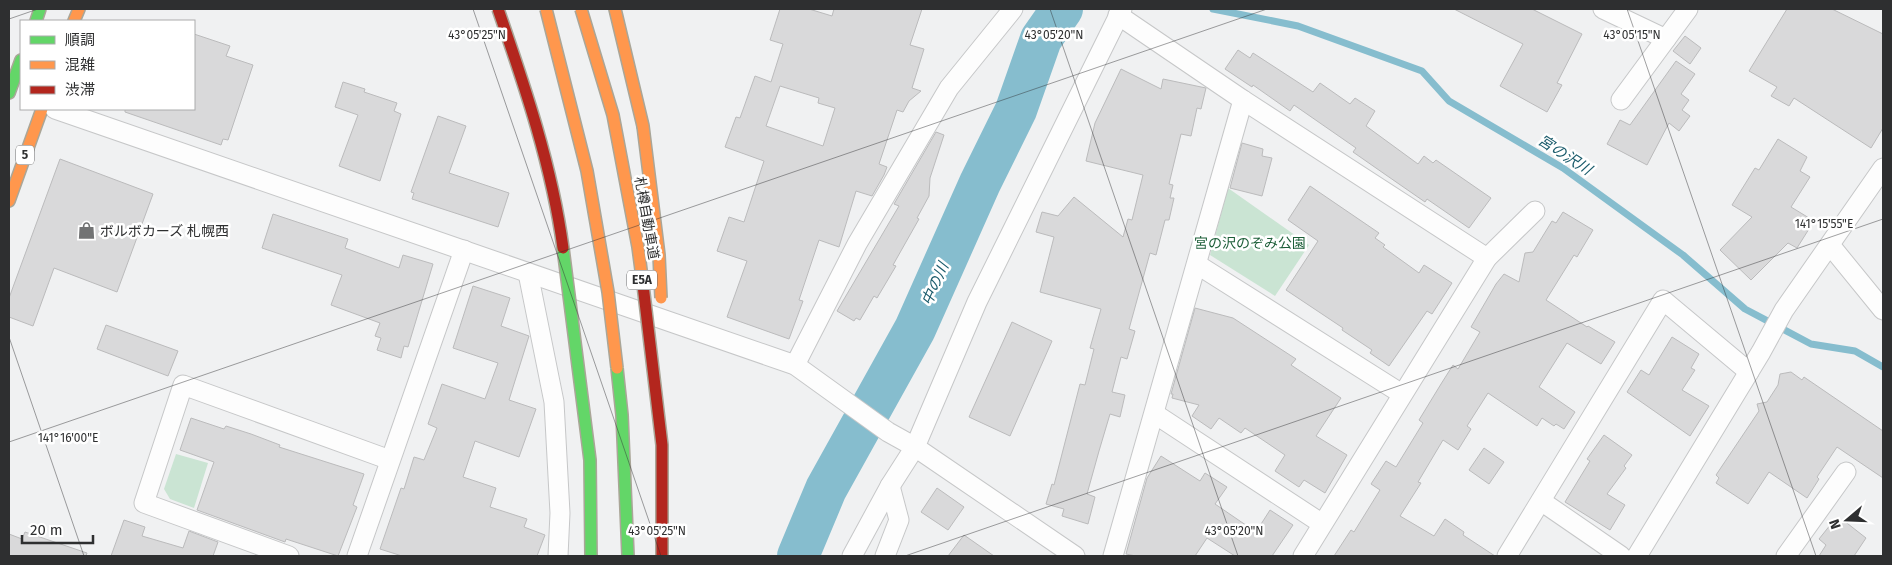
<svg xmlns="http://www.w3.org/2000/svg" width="1892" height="565" font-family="'Fira Sans','Noto Sans JP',sans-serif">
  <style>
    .green { fill: #cae4d3 }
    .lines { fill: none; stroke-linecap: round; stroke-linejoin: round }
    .stream { stroke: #86bdce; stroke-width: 7 }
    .river { stroke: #86bdce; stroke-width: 42 }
    .building { fill: #d9d9da; stroke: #bbbbbc; fill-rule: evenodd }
    .street-casing { stroke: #c6c7c8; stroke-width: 21 }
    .fast-casing { stroke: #aaa698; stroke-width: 14 }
    .slow-casing { stroke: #aaa698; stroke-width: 14 }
    .street { stroke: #fdfdfd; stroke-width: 19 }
    .fast { stroke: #63d668; stroke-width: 11 }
    .slow { stroke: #ff974d; stroke-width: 11 }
    .fast-bridge-casing { stroke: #aaa698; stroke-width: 14; stroke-linecap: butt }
    .slow-bridge-casing { stroke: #aaa698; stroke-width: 14; stroke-linecap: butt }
    .jam-bridge-casing { stroke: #aaa698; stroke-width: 14; stroke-linecap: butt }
    .fast-bridge { stroke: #63d668; stroke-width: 11 }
    .slow-bridge { stroke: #ff974d; stroke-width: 11 }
    .jam-bridge { stroke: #b3261e; stroke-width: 11 }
    .ticks { fill: none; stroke: #2e2f30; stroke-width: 1; stroke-opacity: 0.45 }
    .labels { text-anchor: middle; stroke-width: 5; stroke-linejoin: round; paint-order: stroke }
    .shield { fill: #fff; stroke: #6d6d6e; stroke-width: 1 }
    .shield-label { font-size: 12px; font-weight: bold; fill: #2e2f30 }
    .street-label { font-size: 14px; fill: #2e2f30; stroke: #fff }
    .poi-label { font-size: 14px; fill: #2e2f30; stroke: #fff; text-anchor: start }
    .park-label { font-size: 14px; fill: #1c5e38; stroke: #fff }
    .water-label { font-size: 15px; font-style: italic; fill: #1b5c6c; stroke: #fff }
    .ticks-label { font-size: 12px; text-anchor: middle; fill: #2e2f30; stroke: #fff; stroke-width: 5; stroke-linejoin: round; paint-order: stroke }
  </style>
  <rect width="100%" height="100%" fill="#f0f1f2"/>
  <g class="green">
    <polygon points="1228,188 1309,245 1275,296 1210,255"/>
    <polygon points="176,454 208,463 194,508 170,499 164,489"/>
  </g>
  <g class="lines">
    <polyline class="stream" points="1213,9 1298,26 1422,71 1449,101 1563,168 1683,255 1745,309 1811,344 1855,351 1883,367"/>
    <polyline class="river" points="798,556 826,489 915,329 980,183 1016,110 1041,39 1062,9"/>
  </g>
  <g class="building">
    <path d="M780,9H809L832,16L834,9H922L910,45L924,49L912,88L921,91L909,101L903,112L897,110L879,164L887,167L884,175L872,196L856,191L839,247L819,240L799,300L803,301L789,339L727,317L747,261L717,251L729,217L744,222L764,161L725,147L736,117L740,118L755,76L771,82L783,44L770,40ZM780,86L819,98L818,103L835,108L823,146L766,126Z"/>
    <polygon points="1454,9 1532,9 1582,34 1557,83 1562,85 1547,112 1500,86 1523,44"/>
    <polygon points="1787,9 1832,9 1883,34 1883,128 1871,148 1794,98 1789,106 1771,96 1777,87 1749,71"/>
    <polygon points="194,34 230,46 226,56 253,65 228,140 223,139 221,145 125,112 125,109 194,109"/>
    <polygon points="1685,36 1701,48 1690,64 1673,51"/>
    <polygon points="1238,50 1250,58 1253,53 1313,92 1320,83 1350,104 1355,98 1375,111 1366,126 1418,164 1424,156 1433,163 1436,160 1491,198 1469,228 1427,199 1425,202 1386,175 1353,152 1356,148 1294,105 1290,111 1253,85 1252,87 1225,69"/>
    <polygon points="1676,61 1695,74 1681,94 1689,100 1682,110 1690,116 1679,131 1669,123 1647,165 1607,144 1620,120 1630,125"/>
    <polygon points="1121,69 1161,89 1163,79 1206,88 1201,109 1197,108 1191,136 1181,134 1169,184 1173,185 1170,198 1174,198 1169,220 1165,220 1156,255 1150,253 1129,329 1135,331 1127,359 1121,357 1112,392 1125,395 1120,417 1110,414 1099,451 1087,494 1095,497 1088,524 1062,516 1064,509 1046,504 1052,484 1054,485 1080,384 1085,385 1094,349 1090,348 1101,309 1040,292 1054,237 1036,232 1042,212 1058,216 1074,197 1123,237 1128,219 1132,220 1143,175 1086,161 1095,123"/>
    <polygon points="343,82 365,89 364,92 397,103 394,111 401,114 380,181 339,166 358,115 335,107"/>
    <polygon points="438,116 466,126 449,173 509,193 498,227 412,199 414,193 411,192"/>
    <polygon points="936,132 944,135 930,178 929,196 917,218 919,219 893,265 896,266 877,298 874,296 860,320 856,318 854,321 837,311 899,206 894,204"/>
    <polygon points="1778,139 1807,157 1800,171 1810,177 1791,207 1814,221 1797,248 1788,243 1751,280 1720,250 1752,217 1732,205 1755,168 1759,170"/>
    <polygon points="1242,143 1263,149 1262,156 1272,158 1262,196 1230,188"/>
    <polygon points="60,159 153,194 117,292 54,268 33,326 9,317 9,298"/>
    <polygon points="1310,186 1379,233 1375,238 1385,245 1383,247 1419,273 1424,265 1452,283 1432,314 1427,311 1389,366 1370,353 1372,350 1342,330 1343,328 1286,290 1318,241 1288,220"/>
    <polygon points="1563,212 1593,230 1577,257 1574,255 1546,300 1587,327 1588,326 1615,342 1601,364 1567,343 1539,387 1575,412 1564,429 1556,424 1554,426 1542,418 1537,426 1488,393 1467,426 1471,429 1458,450 1443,440 1418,482 1421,483 1400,516 1434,536 1445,519 1464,532 1463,535 1495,556 1334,556 1351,530 1354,532 1380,490 1371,484 1386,461 1396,467 1423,423 1419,420 1441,384 1453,365 1458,369 1480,332 1471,327 1496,284 1504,274 1519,282 1525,253 1533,252 1552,221 1556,223"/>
    <polygon points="273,214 348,239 345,248 399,268 403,255 433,264 408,347 404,346 401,358 377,350 381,338 375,336 380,323 331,305 342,275 262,248"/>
    <polygon points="473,286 510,298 501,326 529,336 509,400 536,409 519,457 475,441 463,477 496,488 490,507 527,519 524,527 545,535 537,556 402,556 380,549 401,488 404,489 414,457 424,460 437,428 428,424 442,384 485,399 498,363 453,348"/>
    <polygon points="1195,308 1233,318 1296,359 1291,365 1341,398 1316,436 1347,455 1325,493 1304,480 1299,487 1275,471 1285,455 1245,428 1241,433 1219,418 1211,429 1192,416 1199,405 1172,398 1173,394 1171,394"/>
    <polygon points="1012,322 1052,341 1010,436 969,417"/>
    <polygon points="106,325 178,351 168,376 97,349"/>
    <polygon points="1672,337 1699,354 1691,368 1695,370 1682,390 1709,406 1690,436 1627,392 1641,370 1649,375"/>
    <polygon points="1791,372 1802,380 1804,377 1883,431 1883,478 1837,447 1817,477 1819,479 1807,498 1769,472 1748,504 1716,483 1719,478 1716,475 1759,411 1757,404 1767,402 1778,385 1780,374"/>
    <polygon points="191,418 224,429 226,426 251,434 280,445 279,447 364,474 353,505 357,507 338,556 286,539 285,542 197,510 214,462 180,450"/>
    <polygon points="1604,435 1632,455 1624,466 1626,468 1607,494 1625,505 1610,530 1565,502 1590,461 1587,459"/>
    <polygon points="1484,448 1504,462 1489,484 1469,470"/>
    <polygon points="1161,456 1200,481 1205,473 1227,487 1215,504 1256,532 1270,510 1293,525 1272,556 1235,556 1207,538 1195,556 1136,556 1126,554 1147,478"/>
    <polygon points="937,488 964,507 948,530 921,512"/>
    <polygon points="1835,519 1840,524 1843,520 1866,538 1854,556 1819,556 1826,545 1819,539"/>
    <polygon points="124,520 145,527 142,536 183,548 189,531 218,542 213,556 111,556"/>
    <polygon points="25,532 87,553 86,556 9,556 9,534 22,539"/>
    <polygon points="964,535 994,556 948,556"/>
  </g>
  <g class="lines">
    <defs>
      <g id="street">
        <polyline points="1603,9 1666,39"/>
        <polyline points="1118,15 1243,100 1487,258"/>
        <polyline points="1621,100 1688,9"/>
        <polyline points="55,109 795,365 888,432 915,447 1075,556"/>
        <polyline points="1830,245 1883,310"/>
        <polyline points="1198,265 1402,394"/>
        <polyline points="528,273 554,402 560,513 558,556"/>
        <polyline points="795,365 857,244 949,88 1013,9"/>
        <polyline points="1155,414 1321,523"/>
        <polyline points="1541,501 1621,556"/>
        <polyline points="289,556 144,503 183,385 390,460"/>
        <polyline points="357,556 464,250"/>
        <polyline points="852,556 890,486 915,447 977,302 1122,9"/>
        <polyline points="885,556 899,520 890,486"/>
        <polyline points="1113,556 1243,100"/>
        <polyline points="1303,556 1487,258 1535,211"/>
        <polyline points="1507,556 1663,300 1749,372"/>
        <polyline points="1637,556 1761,352 1784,310 1883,168"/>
        <polyline points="1786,556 1846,472"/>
      </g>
      <g id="fast">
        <polyline points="36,21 40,9"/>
        <polyline points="9,93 21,60"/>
      </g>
      <g id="slow">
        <polyline points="615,9 643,126"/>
        <polyline points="74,21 79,9"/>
        <polyline points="9,201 42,109"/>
      </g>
    </defs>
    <use href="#street" class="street-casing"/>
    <use href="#fast" class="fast-casing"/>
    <use href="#slow" class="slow-casing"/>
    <use href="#street" class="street"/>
    <use href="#fast" class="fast"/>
    <use href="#slow" class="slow"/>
    <defs>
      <g id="fast-bridge">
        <polyline points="563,248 590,460 591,556"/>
        <polyline points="617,368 622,415 628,556"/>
      </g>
      <g id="slow-bridge">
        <polyline points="546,9 587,171 608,292 617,368"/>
        <polyline points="581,9 613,115 638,247 643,285"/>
        <polyline points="643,126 659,255 661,298"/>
      </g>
      <g id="jam-bridge">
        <path d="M498,9C525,87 552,166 563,248"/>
        <polyline points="643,285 662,445 662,556"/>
      </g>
    </defs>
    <use href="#fast-bridge" class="fast-bridge-casing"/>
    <use href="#slow-bridge" class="slow-bridge-casing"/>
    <use href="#jam-bridge" class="jam-bridge-casing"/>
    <use href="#fast-bridge" class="fast-bridge"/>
    <use href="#slow-bridge" class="slow-bridge"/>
    <use href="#jam-bridge" class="jam-bridge"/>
  </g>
  <path class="ticks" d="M473,9L661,556M1050,9L1238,556M1627,9L1816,556M9,19L38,9M9,337L84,556M9,442L1267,9M905,556L1883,219"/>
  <defs>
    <symbol id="shop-bare" viewBox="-9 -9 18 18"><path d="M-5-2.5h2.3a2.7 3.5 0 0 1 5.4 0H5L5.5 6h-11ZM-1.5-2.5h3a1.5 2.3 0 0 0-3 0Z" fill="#727374" stroke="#fff" stroke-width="2.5" paint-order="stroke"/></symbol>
  </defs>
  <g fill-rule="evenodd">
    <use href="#shop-bare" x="74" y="218" width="25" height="25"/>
  </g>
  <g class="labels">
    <g class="shield">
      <rect x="16" y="145.5" width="18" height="19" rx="4"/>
      <rect x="627" y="270.5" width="30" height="19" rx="4"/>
    </g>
    <g class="shield-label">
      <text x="25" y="159">5</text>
      <text x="642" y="284">E5A</text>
    </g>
    <g class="street-label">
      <text transform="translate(647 218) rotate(80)" y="5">札樽自動車道</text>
    </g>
    <g class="poi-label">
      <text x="100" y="236">ボルボカーズ 札幌西</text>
    </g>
    <g class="park-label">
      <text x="1250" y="248">宮の沢のぞみ公園</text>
    </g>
    <g class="water-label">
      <text transform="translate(1565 155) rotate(33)" y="5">宮の沢川</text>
      <text transform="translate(935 284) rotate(-66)" y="5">中の川</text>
    </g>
  </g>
  <g class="ticks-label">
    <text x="477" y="39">43°05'25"N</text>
    <text x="1054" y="39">43°05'20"N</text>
    <text x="1632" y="39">43°05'15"N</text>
    <text x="1824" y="228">141°15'55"E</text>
    <text x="68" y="442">141°16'00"E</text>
    <text x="657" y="535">43°05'25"N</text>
    <text x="1234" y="535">43°05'20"N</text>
  </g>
  <rect width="1892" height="565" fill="none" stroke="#2e2f30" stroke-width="20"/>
  <rect x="20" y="20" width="175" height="90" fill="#ffffff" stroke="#abacac"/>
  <rect x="30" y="36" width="25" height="8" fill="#63d668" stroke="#abacac"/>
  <text x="65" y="45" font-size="15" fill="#2e2f30">順調</text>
  <rect x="30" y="61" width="25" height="8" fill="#ff974d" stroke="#abacac"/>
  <text x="65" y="70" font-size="15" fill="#2e2f30">混雑</text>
  <rect x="30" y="86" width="25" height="8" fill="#b3261e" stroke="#abacac"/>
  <text x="65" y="95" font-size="15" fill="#2e2f30">渋滞</text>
  <g transform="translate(1847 520) rotate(251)" stroke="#ffffff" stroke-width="4" paint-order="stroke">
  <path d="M0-4L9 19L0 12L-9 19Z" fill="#2e2f30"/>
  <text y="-8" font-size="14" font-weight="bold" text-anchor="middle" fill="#2e2f30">N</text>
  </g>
  <path d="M22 535v8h71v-8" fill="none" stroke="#2e2f30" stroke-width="2.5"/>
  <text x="30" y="535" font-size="15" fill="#2e2f30" stroke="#ffffff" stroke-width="4" paint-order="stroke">20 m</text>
</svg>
